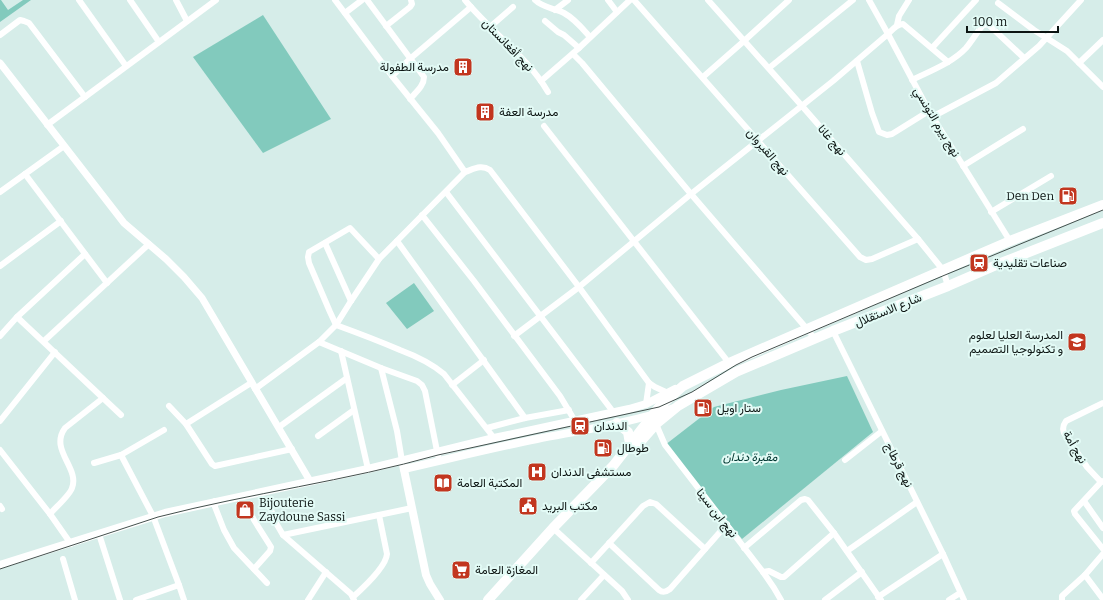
<svg xmlns="http://www.w3.org/2000/svg" width="1103" height="600" font-family="Bitter,Vazirmatn,serif">
  <style>
    .green { fill: #82cabd }
    .lines { fill: none; stroke-linecap: round; stroke-linejoin: round }
    .minor { stroke: #fff; stroke-width: 6 }
    .tertiary { stroke: #fff; stroke-width: 7 }
    .secondary { stroke: #fff; stroke-width: 8 }
    .trunk { stroke: #fff; stroke-width: 10 }
    .tram { stroke: #44504d; stroke-width: 1 }
    .labels { text-anchor: middle; stroke-width: 4; stroke-linejoin: round; paint-order: stroke }
    .street-label { font-size: 12px; fill: #0c1412; stroke: #e3fbf6 }
    .poi-label { font-size: 12px; fill: #0c1412; stroke: #e3fbf6; text-anchor: start }
    .park-label { font-size: 12px; font-style: italic; fill: #023832; stroke: #e3fbf6 }
  </style>
  <rect width="100%" height="100%" fill="#d6ede9"/>
  <g class="green">
    <polygon points="0,0 1,0 8,10 23,0 31,0 0,22"/>
    <polygon points="263,15 331,119 263,153 193,57"/>
    <polygon points="414,283 434,311 407,329 386,303"/>
    <polygon points="847,376 873,432 742,539 665,445 714,407 781,390"/>
  </g>
  <g class="lines">
    <g class="minor">
      <polyline points="79,0 126,66"/>
      <polyline points="130,0 159,42"/>
      <polyline points="176,0 187,21"/>
      <polyline points="335,0 392,76 438,133 465,172"/>
      <path d="M367,0L424,77C424,86 416,92 410,99"/>
      <path d="M465,0C491,32 527,56 548,92"/>
      <path d="M535,0C543,8 554,8 564,13C575,19 582,28 590,37"/>
      <polyline points="608,0 617,12"/>
      <polyline points="634,0 860,257 866,260 872,259 918,239"/>
      <polyline points="708,0 802,106 918,239 943,270 948,286"/>
      <polyline points="869,0 888,34 929,111 1010,241"/>
      <polyline points="998,3 1034,30 1067,51 1103,87"/>
      <polyline points="555,10 568,0"/>
      <polyline points="345,13 362,0"/>
      <polyline points="545,21 558,32 564,35 579,48"/>
      <polyline points="897,25 899,16 909,0"/>
      <polyline points="386,26 410,7 412,4 411,0"/>
      <polyline points="490,27 513,7"/>
      <polyline points="0,35 20,20 24,21 29,23 85,97"/>
      <polyline points="932,48 976,0"/>
      <polyline points="573,54 582,63 691,194 807,329 815,339"/>
      <polyline points="857,61 872,113 879,132 887,135 892,134 929,111"/>
      <polyline points="1079,63 1103,40"/>
      <polyline points="769,68 853,0"/>
      <polyline points="392,76 411,58 471,7"/>
      <polyline points="703,77 744,41 789,0"/>
      <path d="M912,80C930,71 952,63 966,48C972,41 977,32 983,25L988,24L990,26L1024,58"/>
      <polyline points="541,81 579,48 630,0"/>
      <polyline points="932,117 996,83 1039,46 1081,0"/>
      <polyline points="47,125 216,0"/>
      <polyline points="544,126 729,363"/>
      <polyline points="963,166 1023,129"/>
      <polyline points="25,174 107,283"/>
      <polyline points="0,192 64,146"/>
      <polyline points="446,192 614,413"/>
      <polyline points="991,212 1051,176"/>
      <polyline points="422,215 474,281 560,396 575,421"/>
      <polyline points="397,241 525,418"/>
      <polyline points="325,243 351,301"/>
      <path d="M379,259L350,228L309,252L308,257L309,263L330,312L336,325C358,333 379,341 400,350C416,356 431,363 444,374L494,438"/>
      <polyline points="0,266 61,221"/>
      <polyline points="17,317 121,415"/>
      <polyline points="833,331 943,554 964,600"/>
      <polyline points="0,336 17,317 85,254"/>
      <path d="M514,336L579,287L691,194L833,81L888,34C893,29 897,24 903,24L948,62"/>
      <polyline points="44,341 149,244"/>
      <polyline points="319,342 381,368 417,381 422,385 425,391 438,456"/>
      <polyline points="341,351 368,469"/>
      <polyline points="381,368 397,431 402,461"/>
      <polyline points="452,385 484,360"/>
      <path d="M255,389L319,342L336,325L351,301L379,259L465,172C474,169 481,164 490,170L579,287L649,383L655,387L668,393"/>
      <path d="M1103,403L1066,421C1063,425 1062,428 1064,433L1087,467L1101,482L1103,481"/>
      <polyline points="646,404 649,383"/>
      <polyline points="169,406 186,424 212,464 215,466 292,449"/>
      <polyline points="0,421 55,352"/>
      <polyline points="186,424 251,383"/>
      <polyline points="656,424 665,445 763,572 774,588 781,600"/>
      <polyline points="279,427 347,378"/>
      <polyline points="487,428 525,418 569,410"/>
      <polyline points="318,436 354,410"/>
      <polyline points="0,450 50,514 71,544"/>
      <polyline points="121,455 153,516 179,585 184,600"/>
      <polyline points="845,460 882,431"/>
      <polyline points="94,463 121,455 164,430"/>
      <polyline points="1101,482 1074,511 1075,514 1103,549"/>
      <polyline points="215,501 215,507 224,530 234,548 267,583"/>
      <polyline points="1084,501 1103,528"/>
      <polyline points="268,502 276,523 283,535 351,594 354,600"/>
      <polyline points="0,506 2,509"/>
      <polyline points="247,506 254,520 271,547 270,551 254,569"/>
      <path d="M50,514C55,508 70,495 72,488C80,468 49,450 65,428L103,398"/>
      <polyline points="553,528 622,591 628,600"/>
      <polyline points="99,534 120,600"/>
      <polyline points="283,535 412,508"/>
      <path d="M609,543L659,590C663,593 666,592 670,589L727,524"/>
      <polyline points="744,548 801,500 805,499 808,500 834,533 881,600"/>
      <polyline points="847,551 917,502"/>
      <polyline points="63,559 75,600"/>
      <polyline points="591,563 643,506 650,502 656,504 705,549"/>
      <polyline points="763,572 769,571 781,577 784,577 834,533"/>
      <polyline points="1085,575 1103,599"/>
      <path d="M353,597C363,588 386,567 387,554L379,515"/>
      <polyline points="878,597 943,554"/>
      <polyline points="136,600 179,585"/>
      <polyline points="308,600 326,572"/>
      <polyline points="581,600 604,575"/>
      <polyline points="825,600 862,572"/>
      <polyline points="949,600 960,593"/>
      <polyline points="1062,600 1062,596 1085,575 1103,554"/>
    </g>
    <polyline class="tertiary" points="0,63 124,223 166,259 184,277 202,298 310,481"/>
    <g class="secondary">
      <polyline points="403,465 426,575 430,584 440,600"/>
      <path d="M404,469C448,459 492,448 537,439C583,430 630,423 674,408"/>
      <polyline points="0,565 165,513 368,469 494,438 629,409 646,404 675,389"/>
    </g>
    <g class="trunk">
      <polyline points="617,423 628,432 630,444"/>
      <polyline points="634,449 656,424 678,406 736,372 833,331 948,286 1001,263 1103,223"/>
      <polyline points="488,600 553,528 613,466 659,407 683,386 729,363 943,270 1010,241 1103,205"/>
    </g>
    <path class="tram" d="M0,569L158,517C251,493 346,481 438,455L659,407L692,392L736,365L752,357L945,275L1103,210"/>
  </g>
  <defs>
    <symbol id="building-square" viewBox="-11 -11 22 22"><rect x="-9" y="-9" width="18" height="18" rx="4" fill="#c2361f" stroke="#e3fbf6"/><path d="M-4-6H4V6H1V3H-1V6H-4ZM-2.5-4.3h1.7v1.8h-1.7ZM.8-4.3h1.7v1.8H.8ZM-2.5-1h1.7V.8h-1.7ZM.8-1h1.7V.8H.8Z" fill="#fff"/></symbol>
    <symbol id="fuel-square" viewBox="-11 -11 22 22"><rect x="-9" y="-9" width="18" height="18" rx="4" fill="#c2361f" stroke="#e3fbf6"/><path d="M-5.5-6h7V0h2V4h1.3V-2.5L3-4.5l.8-.8L6-3V5H2.5V1h-1V6h-7ZM-4.2-4.7v3.2H.2V-4.7Z" fill="#fff"/></symbol>
    <symbol id="station-square" viewBox="-11 -11 22 22"><rect x="-9" y="-9" width="18" height="18" rx="4" fill="#c2361f" stroke="#e3fbf6"/><path d="M-3-6H3Q5-6 5-4V2Q5 4 3 4L4.5 6H3L1.5 4h-3L-3 6H-4.5L-3 4Q-5 4-5 2V-4Q-5-6-3-6ZM-3.5-4v3h7v-3ZM-3.5 1v1.5H-2V1ZM2 1v1.5H3.5V1Z" fill="#fff"/></symbol>
    <symbol id="university-square" viewBox="-11 -11 22 22"><rect x="-9" y="-9" width="18" height="18" rx="4" fill="#c2361f" stroke="#e3fbf6"/><path d="M0-5L7-2L0 1L-7-2ZM-4 1L0 2.5L4 1V4Q0 6-4 4Z" fill="#fff"/></symbol>
    <symbol id="hospital-square" viewBox="-11 -11 22 22"><rect x="-9" y="-9" width="18" height="18" rx="4" fill="#c2361f" stroke="#e3fbf6"/><path d="M-5-5h3v3.5h4V-5h3V5h-3V1.5h-4V5h-3Z" fill="#fff"/></symbol>
    <symbol id="library-square" viewBox="-11 -11 22 22"><rect x="-9" y="-9" width="18" height="18" rx="4" fill="#c2361f" stroke="#e3fbf6"/><path d="M-6-4Q-3-5.5-.7-3.5V5Q-3 3-6 4ZM6-4Q3-5.5 .7-3.5V5Q3 3 6 4Z" fill="#fff"/></symbol>
    <symbol id="civic-square" viewBox="-11 -11 22 22"><rect x="-9" y="-9" width="18" height="18" rx="4" fill="#c2361f" stroke="#e3fbf6"/><path d="M-.6-6.5H3V-4.5H.6V-3L4-1V1h2V6H-6V1h2V-1L-.6-3ZM-1.2 2.5V6h2.4V2.5Z" fill="#fff"/></symbol>
    <symbol id="shop-square" viewBox="-11 -11 22 22"><rect x="-9" y="-9" width="18" height="18" rx="4" fill="#c2361f" stroke="#e3fbf6"/><path d="M-5-2.5h2.3a2.7 3.5 0 0 1 5.4 0H5L5.5 6h-11ZM-1.5-2.5h3a1.5 2.3 0 0 0-3 0Z" fill="#fff"/></symbol>
    <symbol id="supermarket-square" viewBox="-11 -11 22 22"><rect x="-9" y="-9" width="18" height="18" rx="4" fill="#c2361f" stroke="#e3fbf6"/><path d="M-6-5.5h2.5l.6 2H6L4.5 2H-2.5L-4.4-4H-6ZM-1.5 3.2a1.3 1.3 0 1 0 .1 0ZM3 3.2a1.3 1.3 0 1 0 .1 0Z" fill="#fff"/></symbol>
  </defs>
  <g fill-rule="evenodd">
    <use href="#building-square" x="452" y="56" width="22" height="22"/>
    <use href="#building-square" x="474" y="101" width="22" height="22"/>
    <use href="#fuel-square" x="1057" y="185" width="22" height="22"/>
    <use href="#station-square" x="968" y="252" width="22" height="22"/>
    <use href="#university-square" x="1066" y="331" width="22" height="22"/>
    <use href="#fuel-square" x="692" y="397" width="22" height="22"/>
    <use href="#station-square" x="569" y="415" width="22" height="22"/>
    <use href="#fuel-square" x="592" y="437" width="22" height="22"/>
    <use href="#hospital-square" x="526" y="461" width="22" height="22"/>
    <use href="#library-square" x="432" y="472" width="22" height="22"/>
    <use href="#civic-square" x="517" y="495" width="22" height="22"/>
    <use href="#shop-square" x="234" y="499" width="22" height="22"/>
    <use href="#supermarket-square" x="450" y="559" width="22" height="22"/>
  </g>
  <g class="labels">
    <g class="street-label">
      <text transform="translate(508 45) rotate(46)" y="4">نهج أفغانستان</text>
      <text transform="translate(937 122) rotate(59)" y="4">نهج بيرم التونسي</text>
      <text transform="translate(832 140) rotate(49)" y="4">نهج غانا</text>
      <text transform="translate(768 152) rotate(49)" y="4">نهج القيروان</text>
      <text transform="translate(888 310) rotate(-22)" y="4">شارع الاستقلال</text>
      <text transform="translate(1075 447) rotate(60)" y="4">نهج أمة</text>
      <text transform="translate(899 465) rotate(63)" y="4">نهج قرطاج</text>
      <text transform="translate(717 513) rotate(52)" y="4">نهج ابن سينا</text>
    </g>
    <g class="poi-label">
      <text x="449" y="71" text-anchor="end">مدرسة الطفولة</text>
      <text x="499" y="116">مدرسة العفة</text>
      <text x="1054" y="200" text-anchor="end">Den Den</text>
      <text x="993" y="267">صناعات تقليدية</text>
      <text x="1063" y="339" text-anchor="end">المدرسة العليا لعلوم<tspan x="1063" dy="14">و تكنولوجيا التصميم</tspan></text>
      <text x="717" y="412">ستار اويل</text>
      <text x="594" y="430">الدندان</text>
      <text x="617" y="452">طوطال</text>
      <text x="551" y="476">مستشفى الدندان</text>
      <text x="457" y="487">المكتبة العامة</text>
      <text x="259" y="507">Bijouterie<tspan x="259" dy="14">Zaydoune Sassi</tspan></text>
      <text x="542" y="510">مكتب البريد</text>
      <text x="475" y="574">المغازة العامة</text>
    </g>
    <g class="park-label">
      <text x="750" y="461">مقبرة دندان</text>
    </g>
  </g>
  <path d="M967 26v6h91v-6" fill="none" stroke="#0c1412" stroke-width="2"/>
  <text x="973" y="26" font-size="12" fill="#0c1412" stroke="#e3fbf6" stroke-width="3" paint-order="stroke">100 m</text>
</svg>
